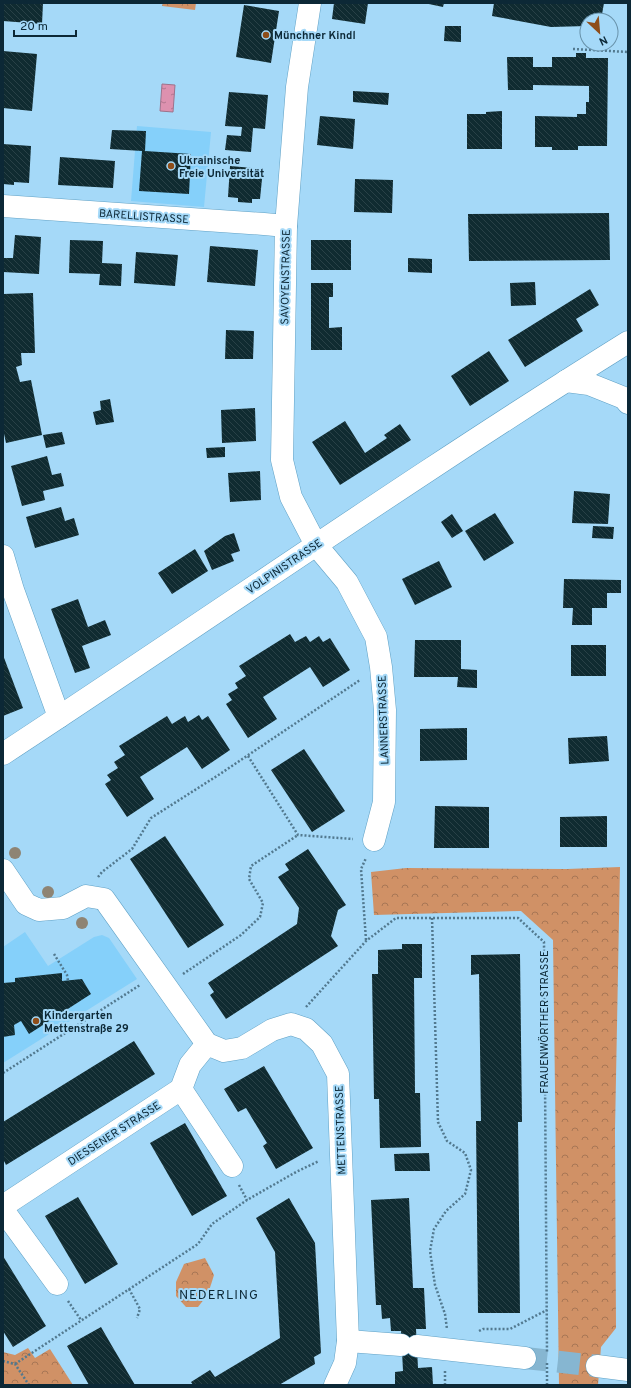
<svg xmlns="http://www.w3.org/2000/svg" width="631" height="1388" font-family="Overpass,sans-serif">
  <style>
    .built { fill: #85d0fa }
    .forest { fill: url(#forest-crowns) }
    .water { fill: url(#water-ripples); stroke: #9e728b }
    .building { fill: url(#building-back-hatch) }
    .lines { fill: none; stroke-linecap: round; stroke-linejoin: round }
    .minor-tunnel { stroke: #86b6d1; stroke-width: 22; stroke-dasharray: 22 11; stroke-linecap: butt }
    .minor-casing { stroke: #60a1c5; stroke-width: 23 }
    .path { stroke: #52798f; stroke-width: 2.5; stroke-dasharray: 2 2; stroke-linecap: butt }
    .minor { stroke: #fff; stroke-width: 22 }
    .tree { fill: #8e8474 }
    .poi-dot { fill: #8e4d19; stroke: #a5d9f8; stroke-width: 1.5 }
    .labels { text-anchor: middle; stroke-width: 4; stroke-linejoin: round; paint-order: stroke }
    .poi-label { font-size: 11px; font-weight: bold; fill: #0c2836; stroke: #a5d9f8; text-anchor: start }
    .street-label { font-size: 11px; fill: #0c2836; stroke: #a5d9f8 }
    .quarter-label { font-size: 13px; letter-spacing: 1px; fill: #0c2836; stroke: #a5d9f8 }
  </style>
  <defs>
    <pattern id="forest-crowns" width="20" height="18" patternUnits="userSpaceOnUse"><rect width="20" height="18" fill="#d09166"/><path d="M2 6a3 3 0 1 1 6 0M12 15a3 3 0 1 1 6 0" fill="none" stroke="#a77655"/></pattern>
    <pattern id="water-ripples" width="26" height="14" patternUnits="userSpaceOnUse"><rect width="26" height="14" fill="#dd91af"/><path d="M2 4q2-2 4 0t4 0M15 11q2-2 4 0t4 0" fill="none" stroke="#b2768f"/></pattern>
    <pattern id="building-back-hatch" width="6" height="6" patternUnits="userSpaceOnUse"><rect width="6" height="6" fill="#102b31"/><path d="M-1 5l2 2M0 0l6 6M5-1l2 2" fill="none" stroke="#294147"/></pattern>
  </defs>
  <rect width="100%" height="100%" fill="#a5d9f8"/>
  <g class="built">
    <polygon points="137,126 211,132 204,207 131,201"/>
    <polygon points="25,932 48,966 94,937 102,935 109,938 137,979 3,1063 3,947"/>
  </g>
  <g class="forest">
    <polygon points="163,3 196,3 195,10 162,6"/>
    <polygon points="620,867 615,1131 616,1328 601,1347 598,1385 559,1385 553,940 521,911 374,915 371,872 406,868 567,869"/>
    <polygon points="205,1258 214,1275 208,1294 198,1307 186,1307 176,1296 176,1282 184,1264"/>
    <polygon points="28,1348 35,1358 50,1349 73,1385 3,1385 3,1352 15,1355"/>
  </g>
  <polygon class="water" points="162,84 175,85 173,112 160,111"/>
  <g class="building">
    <polygon points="3,3 43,3 42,24 3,21"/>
    <polygon points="334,3 368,3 365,24 332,19"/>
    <polygon points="424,3 444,3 443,7"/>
    <polygon points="494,3 604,3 601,20 587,20 587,26 551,27 492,16"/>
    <polygon points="244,5 279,11 271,63 236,57"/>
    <polygon points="445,26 461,26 461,42 444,41"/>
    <polygon points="3,51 37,54 32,111 3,108"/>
    <polygon points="576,53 586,53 586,58 608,58 607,146 578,146 578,150 552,150 552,147 535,147 535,116 577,117 577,114 586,114 586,102 589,102 589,86 533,85 533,90 508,90 507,57 533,57 533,67 552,67 552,57 576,57"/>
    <polygon points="353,91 389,93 388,105 353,102"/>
    <polygon points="229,92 268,95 265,129 253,128 251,152 225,150 227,135 241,136 242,127 225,126"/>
    <polygon points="502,111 502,149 467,149 467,114 486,114 486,112"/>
    <polygon points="320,116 355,119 353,149 317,145"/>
    <polygon points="112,130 146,131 145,151 191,154 189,194 139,191 142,151 110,149"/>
    <polygon points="3,144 31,146 29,183 14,182 14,185 3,184"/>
    <polygon points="60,157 115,161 113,188 58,185"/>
    <polygon points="230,166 263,169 260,199 252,199 252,203 238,202 238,198 228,197"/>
    <polygon points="355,179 393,180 392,213 354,212"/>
    <polygon points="609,213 610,260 469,261 468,214"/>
    <polygon points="15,235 41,237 39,274 3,272 3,258 13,258"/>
    <polygon points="70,240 103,241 102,263 122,264 121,286 99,285 100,274 69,273"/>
    <rect x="311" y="240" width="40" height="30"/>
    <polygon points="210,246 258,250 255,286 207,282"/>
    <polygon points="136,252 178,255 175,286 134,283"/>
    <polygon points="408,258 432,259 432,273 408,272"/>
    <polygon points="535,282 536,305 511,306 510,283"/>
    <polygon points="311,283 333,283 333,297 329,297 329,328 342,327 342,350 311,350"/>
    <polygon points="590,289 599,305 576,319 583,331 525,367 508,340"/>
    <polygon points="33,293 35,353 21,353 22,365 16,367 20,382 31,380 42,435 6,443 3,429 3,294"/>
    <polygon points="226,330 254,331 253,359 225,359"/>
    <polygon points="489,351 509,381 470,406 451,376"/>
    <polygon points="110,399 114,422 96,425 93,412 101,410 100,401"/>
    <polygon points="255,408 256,441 222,443 221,410"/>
    <polygon points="345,421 365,453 387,438 384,435 400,424 411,440 340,485 312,442"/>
    <polygon points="62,432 65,444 46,448 43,435"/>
    <polygon points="225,447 225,457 207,458 206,448"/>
    <polygon points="47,456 52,475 61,473 64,486 43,491 45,500 22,506 11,466"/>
    <polygon points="260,471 261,500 230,502 228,473"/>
    <polygon points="574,491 610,494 608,524 572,523"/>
    <polygon points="61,507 65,521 74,518 79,535 35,548 26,517"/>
    <polygon points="495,513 514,543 484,561 465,531"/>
    <polygon points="452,514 463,531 452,538 441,522"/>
    <polygon points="593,526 614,527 613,539 592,538"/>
    <polygon points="234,533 240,551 231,554 234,561 212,570 204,551 225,536"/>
    <polygon points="195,549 208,571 172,594 158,573"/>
    <polygon points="439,561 452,587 415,605 402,579"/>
    <polygon points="564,579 621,580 621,593 607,593 607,608 592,608 592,625 572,625 573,608 563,608"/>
    <polygon points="78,599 88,627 105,620 111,635 82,646 90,668 75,673 51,609"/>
    <polygon points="290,634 295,642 306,636 310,642 319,636 323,642 330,638 350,670 323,687 310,667 263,697 277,719 248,738 226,704 232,700 228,694 238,688 235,683 246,676 239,666"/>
    <polygon points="415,640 461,640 461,669 477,670 477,688 457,687 458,677 414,677"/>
    <rect x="571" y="645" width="35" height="31"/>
    <polygon points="3,655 23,708 3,716"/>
    <polygon points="199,715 202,720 208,716 230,750 202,769 187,747 140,777 154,799 127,817 105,784 111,780 107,775 118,768 114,762 125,755 119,746 167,716 172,724 185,716 188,722"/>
    <polygon points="467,728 467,760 420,761 420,729"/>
    <polygon points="607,736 609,761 569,764 568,738"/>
    <polygon points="304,749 345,811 312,832 271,770"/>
    <polygon points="435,806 489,807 489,848 434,848"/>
    <polygon points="607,816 607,847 560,847 560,817"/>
    <polygon points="165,836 224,925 188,948 130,859"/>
    <polygon points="308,849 346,905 338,910 331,936 338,946 226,1019 210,995 214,992 208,983 297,924 299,908 278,877 289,870 285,864"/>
    <polygon points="402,944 422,944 422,978 414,978 415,1093 420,1093 421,1147 380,1148 379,1099 374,1099 372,974 378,974 378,950 402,949"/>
    <polygon points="520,954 522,1122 518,1122 520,1313 478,1313 476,1121 481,1121 479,974 471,975 471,955"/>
    <polygon points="62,973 62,981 82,979 91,994 29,1034 21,1021 14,1025 15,1035 3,1037 3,983 15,982 15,978"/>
    <polygon points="134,1041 155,1074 6,1165 3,1159 3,1122"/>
    <polygon points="264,1066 313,1148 276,1169 263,1146 267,1143 246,1108 238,1112 224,1089"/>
    <polygon points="185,1123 227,1196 192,1216 150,1143"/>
    <polygon points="429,1153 430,1171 395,1171 394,1154"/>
    <polygon points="78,1197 118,1264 85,1284 45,1216"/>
    <polygon points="289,1198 315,1243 321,1353 314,1357 315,1364 279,1385 193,1385 191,1382 210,1370 215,1377 280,1338 275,1252 256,1218"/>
    <polygon points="409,1198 413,1288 424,1288 426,1329 416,1329 418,1368 432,1367 433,1385 395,1385 395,1372 403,1371 401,1331 391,1331 390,1318 382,1319 381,1305 376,1305 371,1200"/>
    <polygon points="3,1256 46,1326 13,1347 3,1331"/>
    <polygon points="101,1327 112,1346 135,1385 89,1385 67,1346"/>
  </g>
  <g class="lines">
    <polyline class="minor-tunnel" points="525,1358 597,1366"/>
    <defs>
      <g id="minor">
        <polyline points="310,3 297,87 286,226 282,460 291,497 316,545 347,582 376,637 381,667 385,710 384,802 374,840"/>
        <polyline points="3,206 264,224 286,226"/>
        <polyline points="566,381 589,384 624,398 628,403"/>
        <polyline points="3,556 13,590 59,717"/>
        <path d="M3,754C212,617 416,474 628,342"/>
        <polyline points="3,870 26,904 39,910 63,908 86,896 104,899 207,1044 224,1051 242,1048 272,1030 291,1024 306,1029 322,1044 338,1074 348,1341 345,1363 335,1385"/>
        <polyline points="181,1089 232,1166"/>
        <polyline points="3,1206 181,1089 190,1065 207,1044"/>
        <polyline points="3,1210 57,1284"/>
        <polyline points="348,1341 401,1345"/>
        <polyline points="417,1346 525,1358"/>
        <polyline points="597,1366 628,1370"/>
      </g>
    </defs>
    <use href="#minor" class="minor-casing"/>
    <g class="path">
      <polyline points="573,49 628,52"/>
      <polyline points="248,756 298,835 353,839"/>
      <polyline points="98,877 102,872 132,849 151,818 220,774 360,680"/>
      <polyline points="432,918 438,1122 447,1141 465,1153 471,1170 465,1194 446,1211 434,1229 430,1251 435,1285 445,1314 447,1329"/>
      <polyline points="366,940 361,869 366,858"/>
      <polyline points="54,954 67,975 68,981"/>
      <polyline points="183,974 241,935 260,917 263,903 249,879 251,866 298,835"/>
      <polyline points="306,1007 366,941 396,918 518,918 544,942 547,1353"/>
      <polyline points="3,1073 140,985"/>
      <polyline points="239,1185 247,1200"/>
      <polyline points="129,1289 140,1309 137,1318"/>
      <polyline points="68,1301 81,1320"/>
      <polyline points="479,1331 483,1329 510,1329 547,1310"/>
      <polyline points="3,1361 15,1364 29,1385"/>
      <polyline points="15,1364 198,1244 212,1224 247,1200 296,1172 319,1161"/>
      <polyline points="445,1385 445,1370"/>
      <polyline points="547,1385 547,1362"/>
    </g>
    <use href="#minor" class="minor"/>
  </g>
  <g class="tree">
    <circle cx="15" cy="853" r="6"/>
    <circle cx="48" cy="892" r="6"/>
    <circle cx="82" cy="923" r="6"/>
  </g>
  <g class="poi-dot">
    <circle cx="266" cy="35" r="4"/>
    <circle cx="171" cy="166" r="4"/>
    <circle cx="36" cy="1021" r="4"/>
  </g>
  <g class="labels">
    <g class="poi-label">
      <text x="274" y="39">Münchner Kindl</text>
      <text x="179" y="164">Ukrainische<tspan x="179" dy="13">Freie Universität</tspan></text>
      <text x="44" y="1019">Kindergarten<tspan x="44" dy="13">Mettenstraße 29</tspan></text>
    </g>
    <g class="street-label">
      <text transform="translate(144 216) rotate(4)" y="4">BARELLISTRASSE</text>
      <text transform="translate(285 277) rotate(-89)" y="4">SAVOYENSTRASSE</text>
      <text transform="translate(284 566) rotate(-34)" y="4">VOLPINISTRASSE</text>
      <text transform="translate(383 720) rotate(-92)" y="4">LANNERSTRASSE</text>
      <text transform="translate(544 1022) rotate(-90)" y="4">FRAUENWÖRTHER STRASSE</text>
      <text transform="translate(340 1130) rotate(-92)" y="4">METTENSTRASSE</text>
      <text transform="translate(114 1133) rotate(-33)" y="4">DIESSENER STRASSE</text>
    </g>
    <g class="quarter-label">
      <text x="219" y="1299">NEDERLING</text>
    </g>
  </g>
  <rect width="631" height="1388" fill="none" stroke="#0c2836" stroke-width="8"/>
  <g transform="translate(599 32) rotate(154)"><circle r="19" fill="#a5d9f8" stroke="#6892aa"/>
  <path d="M0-3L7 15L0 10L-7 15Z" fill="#8e4d19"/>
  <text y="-6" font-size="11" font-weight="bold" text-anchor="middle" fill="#0c2836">N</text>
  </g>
  <path d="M14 30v6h62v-6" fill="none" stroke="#0c2836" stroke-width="2"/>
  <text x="20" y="30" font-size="12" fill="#0c2836" stroke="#a5d9f8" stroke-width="3" paint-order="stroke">20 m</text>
</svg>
